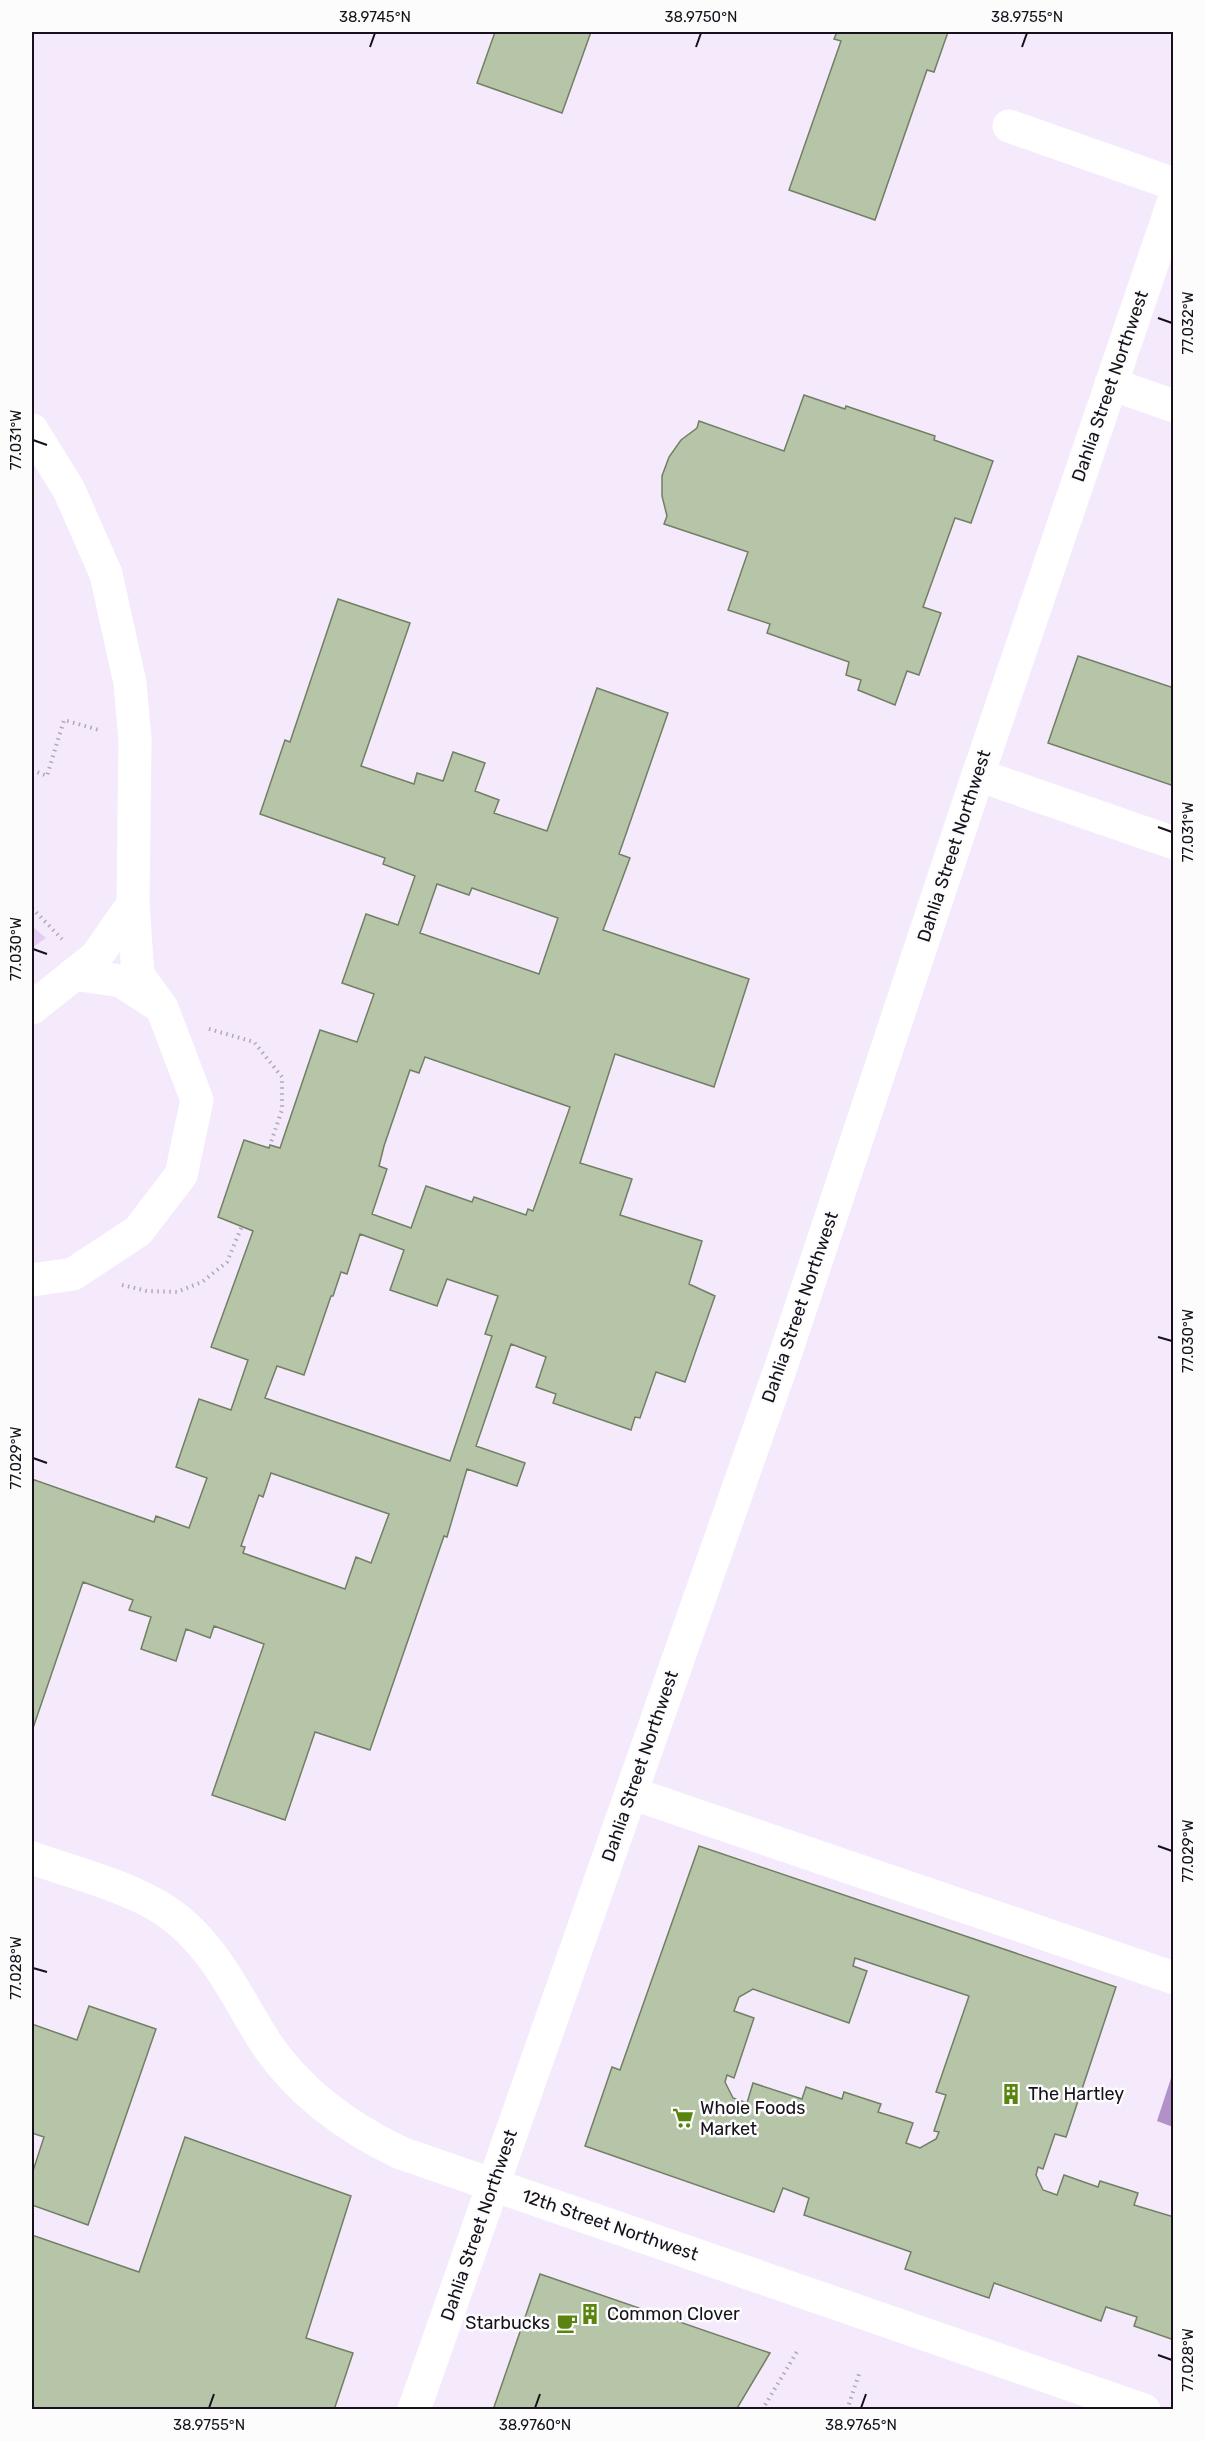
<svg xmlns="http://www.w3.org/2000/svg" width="1205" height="2441" font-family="Rubik,sans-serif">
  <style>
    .green { fill: #e4ccf5 }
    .water { fill: #b291c9 }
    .building { fill: #b6c5a7; stroke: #727f64; stroke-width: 1.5; fill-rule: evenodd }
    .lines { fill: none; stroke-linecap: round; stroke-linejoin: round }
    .path { stroke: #b0a8b7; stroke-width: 4; stroke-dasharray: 1.5 4.5; stroke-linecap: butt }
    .minor { stroke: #fff; stroke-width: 33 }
    .ticks { fill: none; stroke: #17111b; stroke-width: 2 }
    .labels { text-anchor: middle; stroke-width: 5; stroke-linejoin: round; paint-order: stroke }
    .street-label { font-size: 18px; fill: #17111b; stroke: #fcfcfc }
    .poi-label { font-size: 18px; fill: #17111b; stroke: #fcfcfc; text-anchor: start }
    .neatline { fill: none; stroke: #17111b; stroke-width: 2 }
    .ticks-label { font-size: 15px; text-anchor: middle; fill: #17111b }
  </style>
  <rect width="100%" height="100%" fill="#f4eafc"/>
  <polygon class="green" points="32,926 46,938 32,948"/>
  <polygon class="water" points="1173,2072 1173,2127 1157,2121"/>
  <g class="building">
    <polygon points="495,32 591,32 562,113 477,83"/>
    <polygon points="837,32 948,32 934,72 927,70 875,220 789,190 841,41 834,39"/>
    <polygon points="804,395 845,409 846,406 935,436 934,440 993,461 971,523 955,518 923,607 941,613 919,675 907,671 895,705 858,690 861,680 846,675 849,662 767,633 770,624 728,610 748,552 664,524 667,516 662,496 662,476 669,457 681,440 697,428 699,421 784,451"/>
    <path d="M338,599L410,623L361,766L414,784L417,773L443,781L453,752L485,763L475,791L499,800L494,813L547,831L597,688L668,713L619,854L630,858L603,930L749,979L714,1087L615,1054L580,1163L632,1179L620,1215L702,1241L689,1284L715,1296L685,1382L656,1372L640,1418L635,1417L631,1430L553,1403L556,1394L536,1387L546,1357L511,1344L476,1446L525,1463L517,1486L467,1469L447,1537L444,1536L370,1750L315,1732L285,1820L212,1795L264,1644L214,1626L210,1638L186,1629L176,1661L141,1649L151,1617L129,1610L133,1600L83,1582L32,1731V1479L154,1522L156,1516L189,1528L207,1478L176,1467L199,1399L231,1410L248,1360L211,1347L253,1231L218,1217L244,1140L269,1148L270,1145L280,1148L320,1030L357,1042L374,994L342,983L366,914L398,925L415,876L383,864L385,858L260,814L285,740L290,742ZM437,884L469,895L472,888L558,918L539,974L420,933ZM425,1057L570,1107L533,1211L528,1209L526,1215L474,1197L472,1202L426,1186L411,1228L372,1214L387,1169L379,1166L384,1146L410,1070L419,1073ZM360,1234L404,1250L390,1290L437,1306L447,1279L498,1296L485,1334L492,1336L450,1461L265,1398L277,1366L304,1375L331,1296H333L341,1272L347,1274ZM271,1473L389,1514L371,1563L356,1557L345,1589L243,1553L245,1547L241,1546L259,1495L263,1497Z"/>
    <polygon points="1078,656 1174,688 1174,786 1048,743"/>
    <path d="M699,1846L1116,1987L1066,2137L1055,2134L1043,2169L1038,2167L1036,2175L1043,2190L1057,2195L1064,2175L1098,2187L1100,2181L1138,2193L1134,2205L1174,2217V2340L1134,2326L1137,2317L1106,2307L1101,2321L994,2283L989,2298L905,2269L911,2252L804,2215L809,2198L783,2188L774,2212L585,2146L612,2067L620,2070ZM855,1958L969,1996L936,2092L946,2095L934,2131L939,2132L936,2139L920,2148L906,2143L913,2123L878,2112L881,2104L844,2092L842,2099L806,2087L802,2099L753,2083L747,2103L733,2098L725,2082L727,2075L734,2078L754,2018L734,2011L739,1997L753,1989L849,2023L867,1971L853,1966Z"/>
    <polygon points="89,2006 156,2029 88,2225 32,2205 32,2174 44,2137 32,2133 32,2024 77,2040"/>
    <polygon points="185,2137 351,2196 306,2338 353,2353 334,2410 32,2410 32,2235 139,2272"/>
    <polygon points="540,2274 770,2353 736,2410 493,2410"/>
  </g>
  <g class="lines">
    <g class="path">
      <polyline points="32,770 47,776 64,720 99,730"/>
      <polyline points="32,908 62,939"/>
      <polyline points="209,1029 254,1042 282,1077 282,1110 270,1145"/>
      <polyline points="122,1285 147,1291 177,1292 202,1282 227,1262 242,1226"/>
      <polyline points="762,2410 798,2350"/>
      <polyline points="847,2410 860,2371"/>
    </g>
    <g class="minor">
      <polyline points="1009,126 1174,184"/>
      <polyline points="1111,384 1174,406"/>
      <polyline points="32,430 69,490 106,574 130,683 135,740 133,904 138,975 162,1008 197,1100 181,1175 138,1231 73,1274 32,1280"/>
      <polyline points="978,775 1174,843"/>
      <polyline points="74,974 121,981 153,1002"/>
      <polyline points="32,1008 96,957 133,904"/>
      <polyline points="631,1793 1174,1978"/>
      <path d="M32,1858C77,1874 141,1889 178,1920C218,1953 238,1999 265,2042C299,2093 346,2127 401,2153L1144,2410"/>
      <polyline points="414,2410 783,1361 978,775 1174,200"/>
    </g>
  </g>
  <path class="ticks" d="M370,47L375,33M696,47L701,33M1022,47L1027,33M1158,318L1172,323M33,440L47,445M1158,827L1172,832M33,949L47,954M1158,1337L1172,1341M33,1458L47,1463M1158,1846L1172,1851M33,1968L47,1972M1158,2355L1172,2360M209,2408L214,2394M535,2408L540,2394M861,2408L866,2394"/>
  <defs>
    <symbol id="building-bare" viewBox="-9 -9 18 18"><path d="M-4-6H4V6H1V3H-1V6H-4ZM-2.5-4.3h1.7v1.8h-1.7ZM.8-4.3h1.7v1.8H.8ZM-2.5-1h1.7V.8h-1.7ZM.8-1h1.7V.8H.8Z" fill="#58840f" stroke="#fcfcfc" stroke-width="2.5" paint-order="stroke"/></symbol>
    <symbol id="supermarket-bare" viewBox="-9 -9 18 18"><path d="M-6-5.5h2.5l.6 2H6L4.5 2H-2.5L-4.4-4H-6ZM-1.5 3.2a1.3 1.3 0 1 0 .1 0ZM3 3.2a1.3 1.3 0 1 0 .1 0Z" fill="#58840f" stroke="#fcfcfc" stroke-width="2.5" paint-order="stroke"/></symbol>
    <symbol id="cafe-bare" viewBox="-9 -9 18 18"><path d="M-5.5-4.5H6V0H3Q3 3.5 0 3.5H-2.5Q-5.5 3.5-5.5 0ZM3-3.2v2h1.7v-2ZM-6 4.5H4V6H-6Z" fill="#58840f" stroke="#fcfcfc" stroke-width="2.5" paint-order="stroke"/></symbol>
  </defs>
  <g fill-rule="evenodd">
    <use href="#building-bare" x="996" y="2079" width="30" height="30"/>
    <use href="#supermarket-bare" x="668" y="2103" width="30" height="30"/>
    <use href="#building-bare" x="575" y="2299" width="30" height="30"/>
    <use href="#cafe-bare" x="552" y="2308" width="30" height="30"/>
  </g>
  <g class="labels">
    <g class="street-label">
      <text transform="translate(1110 386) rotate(-71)" y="6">Dahlia Street Northwest</text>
      <text transform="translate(954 846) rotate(-72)" y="6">Dahlia Street Northwest</text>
      <text transform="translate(800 1307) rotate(-71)" y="6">Dahlia Street Northwest</text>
      <text transform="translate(640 1766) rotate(-71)" y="6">Dahlia Street Northwest</text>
      <text transform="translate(479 2225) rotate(-71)" y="6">Dahlia Street Northwest</text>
      <text transform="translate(610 2225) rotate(19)" y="6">12th Street Northwest</text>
    </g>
    <g class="poi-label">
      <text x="1028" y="2100">The Hartley</text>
      <text x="700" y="2114">Whole Foods<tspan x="700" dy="21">Market</tspan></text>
      <text x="607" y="2320">Common Clover</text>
      <text x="550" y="2329" text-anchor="end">Starbucks</text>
    </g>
  </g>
  <rect width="1205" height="2441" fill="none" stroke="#fcfcfc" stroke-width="66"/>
  <rect x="33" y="33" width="1139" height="2375" class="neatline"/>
  <g class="ticks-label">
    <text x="375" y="22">38.9745°N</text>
    <text x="701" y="22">38.9750°N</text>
    <text x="1027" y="22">38.9755°N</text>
    <text transform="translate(1188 323) rotate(-90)" y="5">77.032°W</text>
    <text transform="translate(16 440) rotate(-90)" y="5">77.031°W</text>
    <text transform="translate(1188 832) rotate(-90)" y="5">77.031°W</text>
    <text transform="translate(16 949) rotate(-90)" y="5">77.030°W</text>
    <text transform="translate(1188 1341) rotate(-90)" y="5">77.030°W</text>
    <text transform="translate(16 1458) rotate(-90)" y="5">77.029°W</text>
    <text transform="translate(1188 1851) rotate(-90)" y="5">77.029°W</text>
    <text transform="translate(16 1968) rotate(-90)" y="5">77.028°W</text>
    <text transform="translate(1188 2360) rotate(-90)" y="5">77.028°W</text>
    <text x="209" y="2430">38.9755°N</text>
    <text x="535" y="2430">38.9760°N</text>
    <text x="861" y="2430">38.9765°N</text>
  </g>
</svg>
